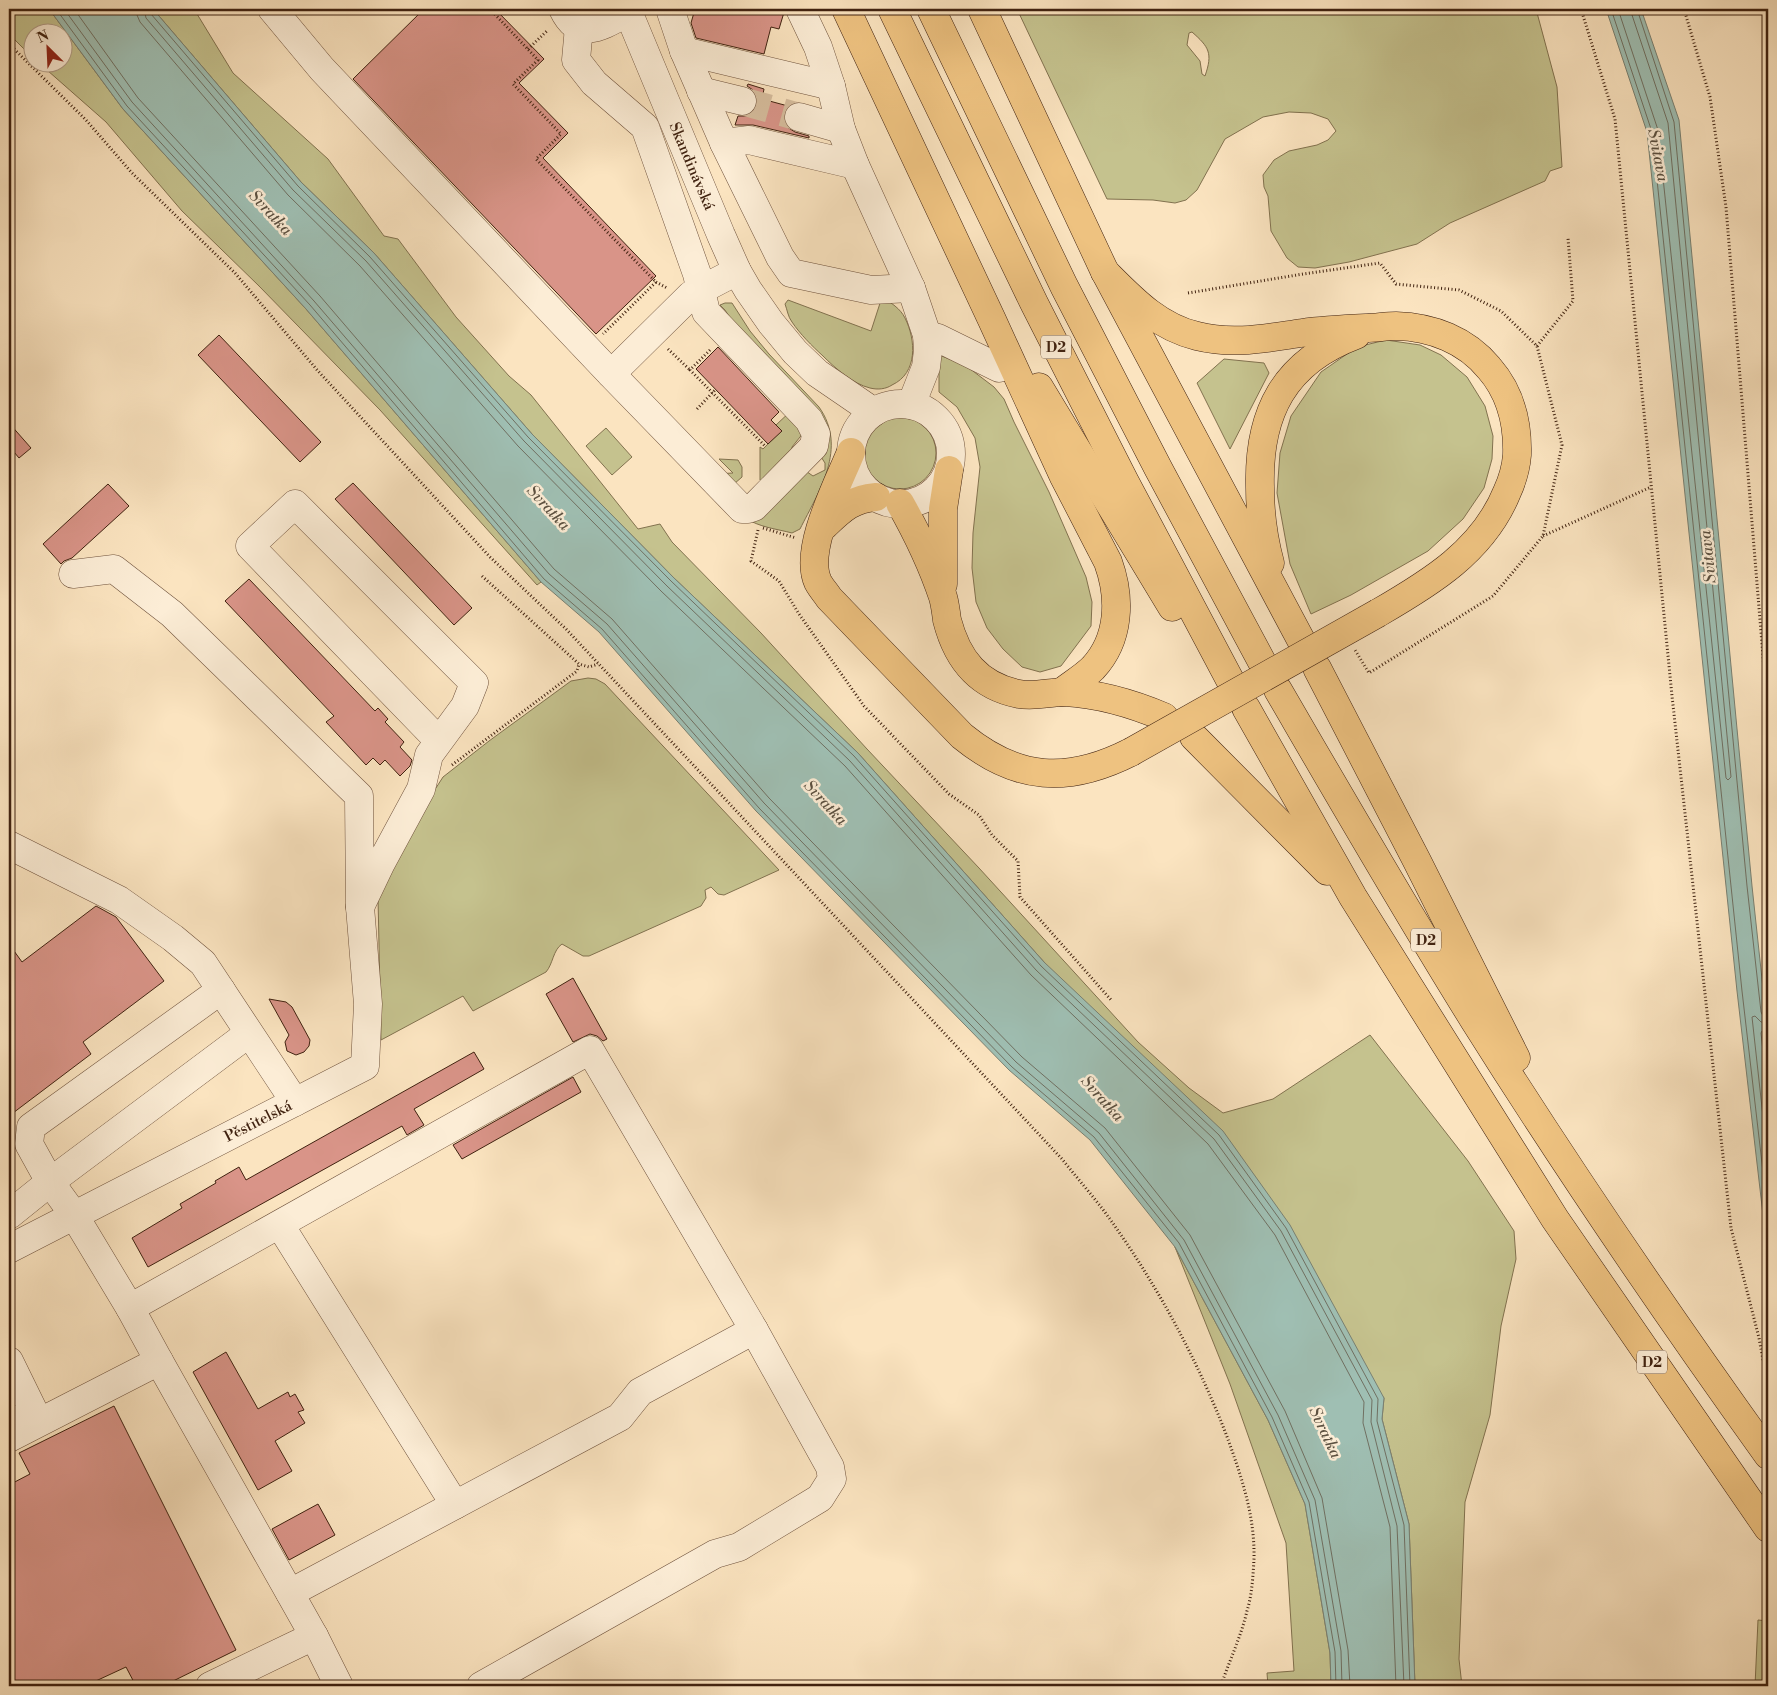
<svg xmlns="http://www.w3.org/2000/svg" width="1777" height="1695" font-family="'Libre Bodoni',serif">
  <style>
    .green { fill: #c5c28e; stroke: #82724f; fill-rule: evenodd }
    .water { fill: #9fbfb3; stroke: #798072 }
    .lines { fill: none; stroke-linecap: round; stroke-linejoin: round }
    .shore { stroke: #707062; stroke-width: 1 }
    .building { fill: #d99488; stroke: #402210 }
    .minor-tunnel { stroke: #d6bd9d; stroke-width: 28; stroke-dasharray: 28 14; stroke-linecap: butt }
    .minor-casing { stroke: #6f523c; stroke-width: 29 }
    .highway-casing { stroke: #402210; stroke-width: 29 }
    .path { stroke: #402210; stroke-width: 3; stroke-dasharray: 1 2.5; stroke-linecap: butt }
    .minor { stroke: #fcedd6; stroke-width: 28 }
    .highway { stroke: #eec280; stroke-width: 28 }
    .highway-bridge-casing { stroke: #402210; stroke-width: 29; stroke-linecap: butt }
    .highway-bridge { stroke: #eec280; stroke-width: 28 }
    .labels { text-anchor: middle; stroke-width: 5; stroke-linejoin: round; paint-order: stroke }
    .shield { fill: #fcedd6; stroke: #785f4b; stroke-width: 1 }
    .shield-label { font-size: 14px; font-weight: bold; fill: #402210 }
    .street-label { font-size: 15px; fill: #402210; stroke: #fcedd6 }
    .water-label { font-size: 16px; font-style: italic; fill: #5c5141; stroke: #fcedd6 }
  </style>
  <rect width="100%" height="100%" fill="#fbe4c0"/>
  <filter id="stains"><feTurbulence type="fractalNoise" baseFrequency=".004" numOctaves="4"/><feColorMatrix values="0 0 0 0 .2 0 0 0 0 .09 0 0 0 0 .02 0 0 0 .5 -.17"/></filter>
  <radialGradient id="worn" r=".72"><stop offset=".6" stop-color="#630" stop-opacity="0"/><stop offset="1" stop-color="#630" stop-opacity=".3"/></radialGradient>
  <g class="green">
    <polygon points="9,9 49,9 123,109 306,309 541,582 537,585 380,410 259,286 182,211 106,122 39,63 62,62 62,32 32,32 32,57 9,34"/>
    <polygon points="153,9 194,9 233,73 328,159 384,236 398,239 456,317 509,376 531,395 638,529 660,524 672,542 761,633 867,749 979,868 1138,1042 1189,1088 1223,1113 1273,1099 1370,1035 1468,1161 1514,1231 1516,1259 1501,1326 1490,1415 1465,1502 1459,1659 1462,1686 1415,1686 1409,1524 1382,1419 1384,1398 1044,962 858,753 674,578 532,434 374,253 301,182"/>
    <path d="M1017,9H1536L1557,87L1562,167L1550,171L1545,181L1450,223L1417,244L1349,262L1315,268L1298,267L1287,258L1271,231L1268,196L1264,187L1263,175L1274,160L1289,151L1317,145L1328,140L1336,131L1328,119L1311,113L1289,112L1263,117L1225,139L1197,190L1186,200L1175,203L1153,200L1107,199ZM1192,32C1209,47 1213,53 1205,76L1202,74L1200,61L1187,45L1189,33Z"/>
    <path d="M882,297C891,303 900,308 905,318C916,340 918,373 892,385C886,389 878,390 870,388C853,384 835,368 823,356C812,346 800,334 792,322C788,317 787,309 785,304L788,300L871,331Z"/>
    <path d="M725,303H732L750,331L769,354L819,407C848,448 819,491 800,529L792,533C777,529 758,527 746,518L800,467L813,476L825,470V463L725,310L720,305Z"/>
    <polygon points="1386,340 1420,345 1441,355 1467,377 1485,406 1493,436 1492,459 1484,488 1463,519 1428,551 1351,595 1311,614 1290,564 1277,493 1280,453 1291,416 1321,372 1357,347"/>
    <polygon points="939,355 965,365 994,387 1004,399 1014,422 1049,492 1086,577 1092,602 1091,626 1061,666 1040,672 1022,667 1003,649 987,628 976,602 972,568 973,533 980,467 975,438 957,407 939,392"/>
    <polygon points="1224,359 1264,363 1269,373 1230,449 1197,383"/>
    <polygon points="792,410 808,427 792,447 791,461 766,486 760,480 760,447 763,449 781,431 776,425"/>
    <circle cx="900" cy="453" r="36"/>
    <polygon points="606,428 632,457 612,475 586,446"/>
    <polygon points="719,459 738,460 742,467 742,477 734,484 714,474 733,473"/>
    <path d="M588,678L596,679L605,684L779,870L724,895L718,894L711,887L705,890L706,898L701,906L589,956H583L562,944C553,950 553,964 546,972L473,1011L463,996L381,1040L378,897L425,805L443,777L489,741L571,681Z"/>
    <polygon points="1175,1247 1268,1420 1305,1504 1330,1653 1331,1686 1268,1686 1267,1673 1294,1671 1286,1543 1230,1384"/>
    <polygon points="1758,1620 1768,1621 1768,1686 1755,1686"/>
  </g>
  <g class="water">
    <polygon points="49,9 153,9 301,182 374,253 532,434 674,578 858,753 1044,962 1223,1131 1290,1225 1384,1398 1382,1419 1409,1524 1415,1686 1331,1686 1330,1653 1305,1504 1268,1420 1175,1247 1090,1140 1009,1070 756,811 599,632 541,582 306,309 123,109"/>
    <polygon points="1606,9 1641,9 1679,120 1752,886 1768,1035 1768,1258 1737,991 1647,132"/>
  </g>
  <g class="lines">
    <g class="shore">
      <polyline points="56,9 127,106 310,305 544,579 602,629 759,808 1012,1067 1094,1137 1179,1243 1272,1417 1309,1502 1335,1652 1336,1686"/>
      <polyline points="64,9 132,102 314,301 549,574 607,624 764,803 1016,1062 1099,1133 1184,1240 1278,1415 1315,1500 1341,1651 1342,1686"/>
      <polyline points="74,9 138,98 320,296 554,569 612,619 769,798 1022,1057 1105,1128 1190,1235 1285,1411 1322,1498 1348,1650 1350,1686"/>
      <polyline points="136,9 137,15 140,22 288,195 360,266 518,446 661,591 845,766 1031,975 1208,1144 1275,1235 1364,1402 1363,1423 1390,1527 1396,1686"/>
      <polyline points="144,9 146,18 293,190 366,261 524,441 667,586 850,761 1036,970 1214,1139 1281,1231 1372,1400 1371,1422 1397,1526 1404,1686"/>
      <polyline points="150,9 151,14 298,186 370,257 528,437 671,581 854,756 1041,966 1219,1135 1286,1228 1378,1399 1377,1421 1404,1525 1410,1686"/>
      <polyline points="1611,9 1652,132 1742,991 1768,1215"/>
      <polyline points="1618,9 1658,130 1726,778 1728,780 1731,777 1668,123 1630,9"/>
      <polyline points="1637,9 1674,122 1747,886 1761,1012 1763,1016 1768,1017"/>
      <polyline points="1768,1023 1761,1022 1755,1016 1752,1017 1768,1162"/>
      <polyline points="1768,1031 1762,1031 1761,1033 1768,1098"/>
    </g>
  </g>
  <g class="building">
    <polygon points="424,9 495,9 544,59 519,83 568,133 543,158 656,276 596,334 353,79"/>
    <polygon points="695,9 785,9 779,29 771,27 764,54 696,38 691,23"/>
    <polygon points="748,84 764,89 762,99 788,106 784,113 784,120 787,127 795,132 809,136 809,138 753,125 735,125 738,116 747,116 754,111 757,105 757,96 753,90 747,86"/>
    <polygon points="219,335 321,442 300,462 198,355"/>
    <polygon points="718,347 779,412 771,420 782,431 768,444 696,369"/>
    <polygon points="9,423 31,448 19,458 9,446"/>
    <polygon points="353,483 472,608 454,625 335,499"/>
    <polygon points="108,484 129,506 72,558 64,561 61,564 43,544"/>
    <polygon points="249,579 375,711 378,708 388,719 385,722 404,742 400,747 412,760 410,766 400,776 385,760 380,765 373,758 366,765 326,722 334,716 225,601"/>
    <polygon points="96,906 116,917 164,981 83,1042 91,1054 9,1116 9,944 22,962"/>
    <polygon points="573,978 607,1039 603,1041 597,1036 590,1034 573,1042 546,994"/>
    <polygon points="269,999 286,1002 292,1007 310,1040 309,1046 304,1052 296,1055 287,1051 285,1042 289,1035"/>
    <polygon points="474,1052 484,1069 414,1109 424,1125 407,1135 402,1126 148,1267 132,1238 182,1208 180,1204 216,1183 215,1181 239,1167 246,1180"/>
    <polygon points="573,1077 581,1092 462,1159 453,1145"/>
    <polygon points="226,1352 258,1409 288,1392 290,1397 295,1394 304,1410 298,1412 305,1423 275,1441 292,1471 258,1490 193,1372"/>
    <polygon points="114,1406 236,1650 163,1686 136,1686 126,1667 85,1686 9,1686 9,1485 30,1474 19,1453"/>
    <polygon points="318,1504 335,1535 289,1560 272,1529"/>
  </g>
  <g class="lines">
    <polyline class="minor-tunnel" points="742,101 799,117"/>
    <defs>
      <g id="minor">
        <polyline points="272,9 322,69 611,374 742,509 748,509 754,507 814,446 816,434 809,420 706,312 697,274 645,127 594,83 576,60 579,27"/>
        <path d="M563,9C579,43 604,25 628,12"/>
        <polyline points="627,9 721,235 737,271 748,290 771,323 795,352 817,373 874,412"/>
        <polyline points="670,9 684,51 724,143 749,140 855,165"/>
        <polyline points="800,9 818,47 831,86 841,129 855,165 911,288 927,335 928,350 926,367 911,405"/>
        <polyline points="684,51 831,86"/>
        <polyline points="701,91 742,101"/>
        <polyline points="799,117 841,129"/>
        <polyline points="724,143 780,257 791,273 871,290 911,288"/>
        <polyline points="927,335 938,338 999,368"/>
        <polyline points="611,374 691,295 737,271"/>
        <circle cx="901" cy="454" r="50"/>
        <polyline points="73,574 114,569 172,614 359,796 360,907 381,863 421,789 429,755 465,706 474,683 295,504 250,546 439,741"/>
        <polyline points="9,845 119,900 173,938 203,963 295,1102"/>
        <polyline points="221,990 31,1127 29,1144 50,1182 74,1215 130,1308 159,1361 314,1636 339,1686"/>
        <polyline points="9,1215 50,1182 248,1034"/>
        <polyline points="280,1225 455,1505"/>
        <polyline points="9,1249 365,1066 368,1004 360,907"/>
        <polyline points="130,1308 590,1050 754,1330 640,1392 620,1417 290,1593"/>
        <polyline points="9,1361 34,1412 9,1425"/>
        <polyline points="9,1438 159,1361"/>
        <polyline points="210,1686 314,1636"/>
        <polyline points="481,1686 715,1554 739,1547 820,1498 832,1479 830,1467 754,1330"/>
      </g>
      <g id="highway">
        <path d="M846,9L992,320L1063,475L1108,562C1121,598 1120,639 1093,668C1084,677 1072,684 1062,692"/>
        <polyline points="892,9 1034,303 1125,482 1230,680"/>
        <polyline points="931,9 1064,286 1158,468 1262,662"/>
        <polyline points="982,9 1105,272 1301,640"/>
        <path d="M1105,272C1132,299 1158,327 1197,336C1233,345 1266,338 1302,333C1323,330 1344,329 1366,328C1376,328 1386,326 1396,326C1432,327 1466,340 1489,368C1511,393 1518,423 1517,455C1516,468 1512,481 1507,492C1483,551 1430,583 1378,613"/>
        <polyline points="1039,387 1172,607"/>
        <path d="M851,452C838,484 803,550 818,582C821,588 826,593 829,598L962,736C1017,781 1068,784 1131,752"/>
        <path d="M900,503C917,533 932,564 943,597C945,604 946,612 947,620C957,659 978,686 1019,694C1035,697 1050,692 1065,692C1100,694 1131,703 1164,717"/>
        <path d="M823,527C841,510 851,499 876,497"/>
        <path d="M1270,563C1263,537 1260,513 1260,487C1258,413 1284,362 1356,335"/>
        <polyline points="943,584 943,509 949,470"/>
        <polyline points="1317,668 1417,861 1516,1058"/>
        <path d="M1278,690C1342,800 1406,911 1474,1020C1567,1168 1666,1313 1768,1455"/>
        <polyline points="1246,708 1353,897 1555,1219 1768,1528"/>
        <polyline points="1194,737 1327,871"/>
      </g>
    </defs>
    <use href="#minor" class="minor-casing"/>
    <use href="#highway" class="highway-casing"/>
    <g class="path">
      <polyline points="490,9 538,60 513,84 561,134 536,159 656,282 603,334"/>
      <polyline points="1581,9 1615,119 1672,696 1731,1228 1759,1338 1768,1387"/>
      <polyline points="1684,9 1710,97 1726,207 1768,717"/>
      <path d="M9,44L86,120L132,173L235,273L318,371L490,557L566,629L1062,1159C1077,1178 1093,1196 1107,1215C1156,1283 1196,1357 1226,1434C1241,1475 1255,1515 1254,1559C1253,1576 1252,1595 1247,1611C1241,1637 1229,1661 1221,1686"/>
      <polyline points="528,49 548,30"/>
      <polyline points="656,282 667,288"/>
      <polyline points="1188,293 1303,274 1380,263 1396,284 1459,290 1501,311 1537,346 1562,445 1543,536 1493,596 1369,673 1355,650"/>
      <polyline points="1537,346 1573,301 1568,238"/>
      <polyline points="668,349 690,370"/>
      <polyline points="710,350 690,370 766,447"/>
      <polyline points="697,409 715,390"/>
      <polyline points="763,528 796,538"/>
      <polyline points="758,530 751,561 779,581 799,614 864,706 949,794 979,815 992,835 1018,861 1020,897 1112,1001"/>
      <polyline points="1543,536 1651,487"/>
      <polyline points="482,576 579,664 589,667 598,664"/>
      <polyline points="452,765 577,671 579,664"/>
    </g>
    <use href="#minor" class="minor"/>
    <use href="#highway" class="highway"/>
    <defs>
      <polyline id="highway-bridge" points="1131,752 1378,613"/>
    </defs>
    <use href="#highway-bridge" class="highway-bridge-casing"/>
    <use href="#highway-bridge" class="highway-bridge"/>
  </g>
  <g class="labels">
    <g class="shield">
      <rect x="1041" y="335.5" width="30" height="23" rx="4"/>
      <rect x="1411" y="928.5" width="30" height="23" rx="4"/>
      <rect x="1637" y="1350.5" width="30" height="23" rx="4"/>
    </g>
    <g class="shield-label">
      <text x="1056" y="352">D2</text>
      <text x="1426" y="945">D2</text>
      <text x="1652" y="1367">D2</text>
    </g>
    <g class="street-label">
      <text transform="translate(692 166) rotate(67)" y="5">Skandinávská</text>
      <text transform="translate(258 1121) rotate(-27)" y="5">Pěstitelská</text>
    </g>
    <g class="water-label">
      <text transform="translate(1659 155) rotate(79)" y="6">Svitava</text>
      <text transform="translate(271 212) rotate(47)" y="6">Svratka</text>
      <text transform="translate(549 507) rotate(47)" y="6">Svratka</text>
      <text transform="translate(1707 557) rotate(-96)" y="6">Svitava</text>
      <text transform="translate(826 802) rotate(47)" y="6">Svratka</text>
      <text transform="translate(1103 1098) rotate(48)" y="6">Svratka</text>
      <text transform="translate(1326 1432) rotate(65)" y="6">Svratka</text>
    </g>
  </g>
  <rect width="1777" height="1695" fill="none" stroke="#fbe4c0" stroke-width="30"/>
  <rect x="10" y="10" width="1757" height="1675" fill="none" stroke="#402210" stroke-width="2.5"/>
  <rect x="15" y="15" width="1747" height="1665" fill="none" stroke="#402210"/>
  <g transform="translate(48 48) rotate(336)"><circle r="24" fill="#fcedd6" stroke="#b19c87"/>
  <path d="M0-4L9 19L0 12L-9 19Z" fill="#8f2418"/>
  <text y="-8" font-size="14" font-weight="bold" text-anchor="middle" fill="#402210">N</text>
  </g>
  <rect width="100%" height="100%" filter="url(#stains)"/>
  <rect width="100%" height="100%" fill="url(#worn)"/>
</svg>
